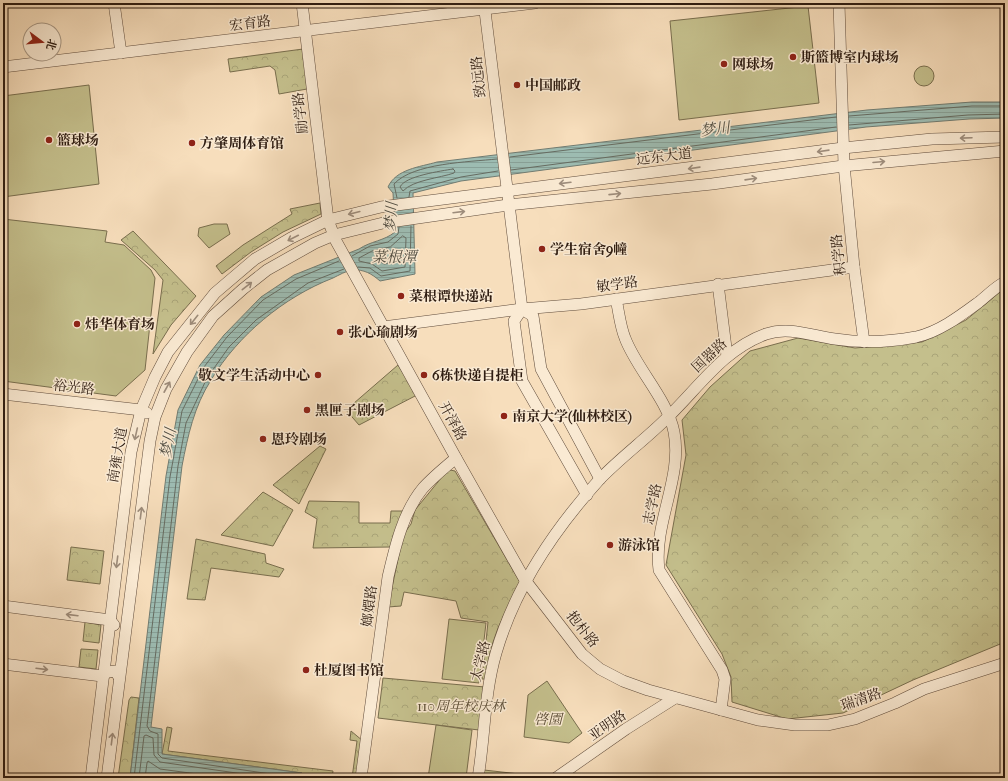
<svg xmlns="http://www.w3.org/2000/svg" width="1008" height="781" font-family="'IM FELL French Canon','Noto Serif SC',serif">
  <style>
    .grass { fill: url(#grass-tufts); stroke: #796e4e }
    .forest { fill: url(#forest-crowns); stroke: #796e4e }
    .garden { fill: #c4bf8c; stroke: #796e4e }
    .water { fill: url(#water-rules); stroke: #717c72 }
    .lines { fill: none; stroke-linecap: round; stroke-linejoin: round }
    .shore { stroke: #666c62; stroke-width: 1 }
    .minor-casing { stroke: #604c3c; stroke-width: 12 }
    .minor { stroke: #faead3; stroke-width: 11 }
    .oneway { stroke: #9e8d7c }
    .poi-dot { fill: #8f2418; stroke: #faead3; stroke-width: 1.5 }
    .labels { text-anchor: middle; stroke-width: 3; stroke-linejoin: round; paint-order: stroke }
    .street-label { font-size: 14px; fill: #2e1c11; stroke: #faead3 }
    .poi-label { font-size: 14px; font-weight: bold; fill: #2e1c11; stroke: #faead3; text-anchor: start }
    .park-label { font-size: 14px; font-style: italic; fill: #5b4d36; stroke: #faead3 }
    .water-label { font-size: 15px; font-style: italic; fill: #4f4c41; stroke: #faead3 }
  </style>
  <defs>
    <pattern id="grass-tufts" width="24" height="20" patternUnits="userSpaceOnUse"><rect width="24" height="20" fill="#c4bf8c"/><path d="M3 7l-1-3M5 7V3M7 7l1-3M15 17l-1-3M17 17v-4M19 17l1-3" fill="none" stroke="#a9a478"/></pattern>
    <pattern id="forest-crowns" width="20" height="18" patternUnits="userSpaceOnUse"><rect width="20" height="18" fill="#c4bf8c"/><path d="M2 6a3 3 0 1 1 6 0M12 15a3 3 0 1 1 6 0" fill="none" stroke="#a9a478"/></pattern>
    <pattern id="water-rules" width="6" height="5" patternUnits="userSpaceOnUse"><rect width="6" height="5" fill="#9dbcb2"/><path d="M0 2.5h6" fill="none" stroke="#88a198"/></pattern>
  </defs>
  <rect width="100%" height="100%" fill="#f7debc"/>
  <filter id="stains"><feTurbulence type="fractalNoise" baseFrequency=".005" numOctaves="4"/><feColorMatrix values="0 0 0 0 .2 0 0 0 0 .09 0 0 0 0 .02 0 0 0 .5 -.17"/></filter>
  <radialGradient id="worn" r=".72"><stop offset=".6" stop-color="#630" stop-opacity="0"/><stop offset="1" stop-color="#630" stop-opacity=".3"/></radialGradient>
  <g class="grass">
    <polygon points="85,622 101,625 99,643 83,641"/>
    <polygon points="81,649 98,650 96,669 79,667"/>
  </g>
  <g class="forest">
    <polygon points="303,49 307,89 279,94 275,70 270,66 230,72 228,59"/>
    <polygon points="320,203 321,214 283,232 251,252 222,274 216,266 243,245 292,214 290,209"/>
    <polygon points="133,231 196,296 171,325 153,354 163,280 155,270 121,240"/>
    <polygon points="1005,291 1005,642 913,680 843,713 787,719 732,702 731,677 722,654 666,565 686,455 682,420 710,387 750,351 798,338 855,348 922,342 966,320 1000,292"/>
    <polygon points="398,365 417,395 359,425 346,410"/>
    <polygon points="320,446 326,449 299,504 273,485"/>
    <polygon points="450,470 455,471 520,582 498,628 491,648 485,679 482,679 488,622 461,618 456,601 404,592 401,606 388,607 403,535 411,524 415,510 442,477"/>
    <polygon points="263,492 293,510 273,546 221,535"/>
    <polygon points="309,501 359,502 359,523 390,523 391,511 406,511 391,547 313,548 317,519 305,512"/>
    <polygon points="196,539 265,554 266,563 284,569 279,577 211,568 205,600 187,599"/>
    <polygon points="71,547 104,551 100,584 67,580"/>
    <polygon points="383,678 485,687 479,730 378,718"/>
    <polygon points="131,697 139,698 130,778 118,778 129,700"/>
    <polygon points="167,727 172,728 168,751 333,771 332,778 302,778 302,773 162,754"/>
    <polygon points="351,731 363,741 358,778 352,778 357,741 350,740"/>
    <polygon points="484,770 528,775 530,778 483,778"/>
  </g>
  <g class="garden">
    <polygon points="808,6 819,103 679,120 670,21"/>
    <circle cx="924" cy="76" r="10"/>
    <polygon points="89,85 99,184 3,197 3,96"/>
    <polygon points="3,219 107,231 105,242 124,245 151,270 155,278 145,370 116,396 3,381"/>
    <polygon points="214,224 227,224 230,234 209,248 198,236 199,228"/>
    <polygon points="449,619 486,623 479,683 442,679"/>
    <polygon points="547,681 582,733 569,743 524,737 528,695"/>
    <polygon points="436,725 472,730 466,778 428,778"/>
  </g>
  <path class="water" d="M972,102H1005V118L969,119L866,127L461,181L413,193L415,274L380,281C372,274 364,269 352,270C346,271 339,275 333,278C284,297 238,335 211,380C194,407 188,435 182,466L151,727L162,729V754L302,773V778H130L166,476L178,410L200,365L224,335L261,297L294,275L359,249C371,241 384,241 395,232L393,193L388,187C396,169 420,167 437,162L867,110Z"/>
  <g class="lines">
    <g class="shore">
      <polyline points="849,116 972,106 1005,106"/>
      <polyline points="849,125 968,115 1005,114"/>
      <polyline points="510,157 836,117"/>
      <path d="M453,169L455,171L454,173C440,178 413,180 403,191L400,187C405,176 441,171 453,169Z"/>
      <polyline points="511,170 836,127"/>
      <polyline points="409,197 410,191 461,177 498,171"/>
      <path d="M397,198L394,184C413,163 469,162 497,159"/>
      <polygon points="403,236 406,238 405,267 382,271 372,264 359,261 359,258 372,251 390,247"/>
      <polygon points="397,249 400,251 398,262 384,264 376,259 377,256"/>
      <polyline points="352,256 370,246 388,242 398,234 399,227"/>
      <polyline points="358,267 370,268 381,276 410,271 411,226"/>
      <polyline points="134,778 170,477 182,411 204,367 227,337 263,300 296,279 339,261"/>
      <polyline points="139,778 144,736 146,735 153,738 154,755 160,762 271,778"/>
      <polyline points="145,778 147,763 148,761 160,769 227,778"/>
      <polyline points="298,778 162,758 158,754 158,734 150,731 147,726 178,466 186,423 207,378 229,347 256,320 308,283 344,269"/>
    </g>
    <defs>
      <g id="minor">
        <polyline points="114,3 121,53"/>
        <polyline points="302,3 328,220 336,241 456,458 525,580 582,654 600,669 623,681 648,690 758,720 795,725 828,725 855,719 895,703 924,689 1005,663"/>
        <polyline points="484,3 522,309 514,321 522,381 587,495"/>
        <polyline points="839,3 844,165 854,267 864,342"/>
        <polyline points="3,67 535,3"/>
        <polyline points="718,284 727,356"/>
        <path d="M616,299C619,312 620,326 625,338C636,368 668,400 674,432C683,478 653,523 659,570L722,670L725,679L721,710"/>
        <polyline points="522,309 533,316 541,369 600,479"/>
        <polyline points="383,327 522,309 581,304 854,267"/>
        <polyline points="3,394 141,410 147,413"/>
        <polyline points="3,606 110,620 114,625"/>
        <polyline points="3,664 102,676 108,672 115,671 119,677"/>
        <polyline points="91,778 131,452 141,410 155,377 168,352 215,293 255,259 291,238 328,220 381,207 843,148 932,139 1005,137"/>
        <polyline points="107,778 150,441 155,417 166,389 187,352 213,316 243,289 267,270 315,243 334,235 383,223 508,205 712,184 843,166 1005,151"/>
        <path d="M361,778L388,577C395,547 403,512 423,488C433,477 444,468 456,458"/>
        <path d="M478,778C485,736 484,694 496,653C515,587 553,531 599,480C620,458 646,439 668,417C699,387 724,349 766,334C789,326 812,336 835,339C861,343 890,342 916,337C939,332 960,316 979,302C988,295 995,287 1005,282"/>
        <polyline points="556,778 626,729 675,698"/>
      </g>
    </defs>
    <use href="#minor" class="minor-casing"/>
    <use href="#minor" class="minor"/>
  </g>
  <defs><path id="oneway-shaft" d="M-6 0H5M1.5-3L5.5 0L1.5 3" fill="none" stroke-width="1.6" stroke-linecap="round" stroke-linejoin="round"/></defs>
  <g class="oneway">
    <use href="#oneway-shaft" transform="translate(966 138) rotate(178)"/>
    <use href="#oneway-shaft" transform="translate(823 151) rotate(172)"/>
    <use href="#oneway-shaft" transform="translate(879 162) rotate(-5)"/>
    <use href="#oneway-shaft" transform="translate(694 168) rotate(172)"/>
    <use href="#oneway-shaft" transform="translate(751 179) rotate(-8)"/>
    <use href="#oneway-shaft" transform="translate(565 183) rotate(173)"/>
    <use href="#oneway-shaft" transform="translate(615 194) rotate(-6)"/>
    <use href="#oneway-shaft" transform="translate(459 212) rotate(-7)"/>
    <use href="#oneway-shaft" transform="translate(354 213) rotate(166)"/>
    <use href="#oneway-shaft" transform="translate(293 238) rotate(153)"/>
    <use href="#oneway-shaft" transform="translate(247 286) rotate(-38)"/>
    <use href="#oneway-shaft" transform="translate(194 320) rotate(129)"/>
    <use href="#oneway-shaft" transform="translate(167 387) rotate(-61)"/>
    <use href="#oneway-shaft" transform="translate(136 434) rotate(103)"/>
    <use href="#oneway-shaft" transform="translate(141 513) rotate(-83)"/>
    <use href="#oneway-shaft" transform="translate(117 562) rotate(97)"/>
    <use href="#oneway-shaft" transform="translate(72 615) rotate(-173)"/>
    <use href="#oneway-shaft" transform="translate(42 669) rotate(7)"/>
    <use href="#oneway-shaft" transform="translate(112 739) rotate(-83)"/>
  </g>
  <g class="poi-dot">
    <circle cx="793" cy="57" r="4"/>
    <circle cx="724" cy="64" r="4"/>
    <circle cx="517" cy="85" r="4"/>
    <circle cx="49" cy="140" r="4"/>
    <circle cx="192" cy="143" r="4"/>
    <circle cx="542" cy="249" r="4"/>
    <circle cx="401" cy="296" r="4"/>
    <circle cx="77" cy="324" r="4"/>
    <circle cx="340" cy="332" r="4"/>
    <circle cx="318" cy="375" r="4"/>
    <circle cx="424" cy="375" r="4"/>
    <circle cx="307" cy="410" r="4"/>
    <circle cx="504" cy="416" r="4"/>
    <circle cx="263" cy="439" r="4"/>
    <circle cx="610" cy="545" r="4"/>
    <circle cx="306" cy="670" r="4"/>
  </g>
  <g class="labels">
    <g class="street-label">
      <text transform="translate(250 23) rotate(-7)" y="5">宏育路</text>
      <text transform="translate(478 77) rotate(-96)" y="5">致远路</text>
      <text transform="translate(300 113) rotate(-97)" y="5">励学路</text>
      <text transform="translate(664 156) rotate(-7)" y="5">远东大道</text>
      <text transform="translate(838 255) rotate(-96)" y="5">积学路</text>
      <text transform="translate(617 284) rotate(-8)" y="5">敏学路</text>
      <text transform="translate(709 355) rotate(-43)" y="5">国器路</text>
      <text transform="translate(74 387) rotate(7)" y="5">裕光路</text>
      <text transform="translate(453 421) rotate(61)" y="5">开泽路</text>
      <text transform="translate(117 455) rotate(-80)" y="5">南雍大道</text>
      <text transform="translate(652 504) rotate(-78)" y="5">志学路</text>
      <text transform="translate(369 606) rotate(-83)" y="5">嫏嬛路</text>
      <text transform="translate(583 629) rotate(51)" y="5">抱朴路</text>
      <text transform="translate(480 661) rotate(-76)" y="5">太学路</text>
      <text transform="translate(861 699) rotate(-19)" y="5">瑞清路</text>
      <text transform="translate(607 725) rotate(-34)" y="5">亚明路</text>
    </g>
    <g class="poi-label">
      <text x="801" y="62">斯篮博室内球场</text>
      <text x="732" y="69">网球场</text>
      <text x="525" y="90">中国邮政</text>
      <text x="57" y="145">篮球场</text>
      <text x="200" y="148">方肇周体育馆</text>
      <text x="550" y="254">学生宿舍9幢</text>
      <text x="409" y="301">菜根谭快递站</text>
      <text x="85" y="329">炜华体育场</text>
      <text x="348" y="337">张心瑜剧场</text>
      <text x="310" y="380" text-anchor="end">敬文学生活动中心</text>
      <text x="432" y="380">6栋快递自提柜</text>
      <text x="315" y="415">黑匣子剧场</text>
      <text x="512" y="421">南京大学(仙林校区)</text>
      <text x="271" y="444">恩玲剧场</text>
      <text x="618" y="550">游泳馆</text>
      <text x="314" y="675">杜厦图书馆</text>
    </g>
    <g class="park-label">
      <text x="461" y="711">110周年校庆林</text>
      <text x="548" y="724">啓園</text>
    </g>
    <g class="water-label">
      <text transform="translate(715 129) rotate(-7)" y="5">梦川</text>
      <text transform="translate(391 217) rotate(-86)" y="5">梦川</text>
      <text x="394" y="262">菜根潭</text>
      <text transform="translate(168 443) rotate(-79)" y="5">梦川</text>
    </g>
  </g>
  <rect width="1008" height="781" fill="none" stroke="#f7debc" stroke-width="16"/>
  <rect x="4" y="4" width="1000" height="773" fill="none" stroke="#2e1c11" stroke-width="2"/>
  <rect x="8" y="8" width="992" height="765" fill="none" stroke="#2e1c11"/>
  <g transform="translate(42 42) rotate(106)"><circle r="19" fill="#faead3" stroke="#a89885"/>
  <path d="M0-3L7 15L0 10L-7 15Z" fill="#8f2418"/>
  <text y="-6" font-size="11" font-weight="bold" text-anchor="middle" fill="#2e1c11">北</text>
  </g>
  <rect width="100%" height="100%" filter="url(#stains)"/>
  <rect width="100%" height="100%" fill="url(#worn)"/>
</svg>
